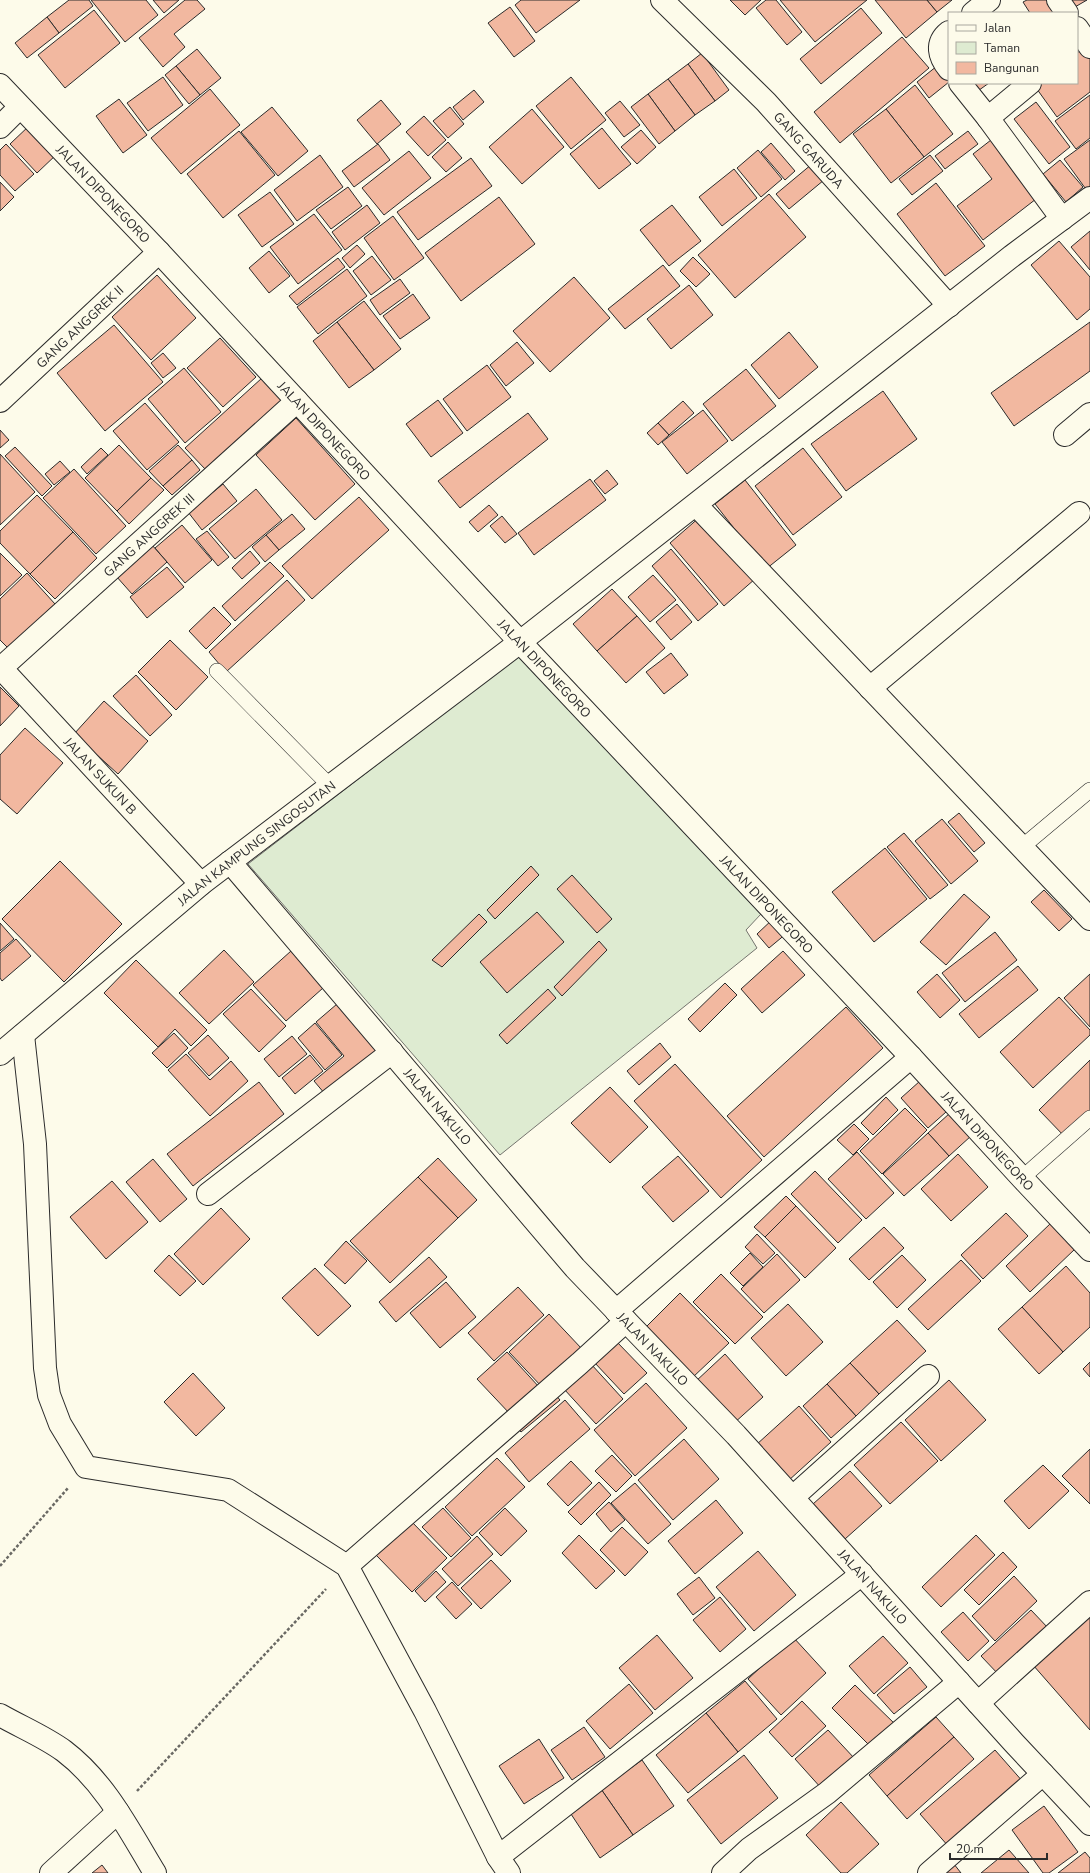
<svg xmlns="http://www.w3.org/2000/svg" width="1090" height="1873" font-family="'Nunito Sans',sans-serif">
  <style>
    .green { fill: #deebd1; stroke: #74746e }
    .building { fill: #f2b8a0; stroke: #2b2b2b }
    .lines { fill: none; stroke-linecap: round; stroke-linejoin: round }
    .lane-casing { stroke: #2b2b2b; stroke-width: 16 }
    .street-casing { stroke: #2b2b2b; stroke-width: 24 }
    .secondary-casing { stroke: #2b2b2b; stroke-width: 24 }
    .path { stroke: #6a6964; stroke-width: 2.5; stroke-dasharray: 3 2; stroke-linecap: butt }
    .lane { stroke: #fdfbea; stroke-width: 15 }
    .street { stroke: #fdfbea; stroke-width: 22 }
    .secondary { stroke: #fdfbea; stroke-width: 22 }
    .labels { text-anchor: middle; stroke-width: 3; stroke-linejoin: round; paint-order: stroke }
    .street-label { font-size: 13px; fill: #2b2b2b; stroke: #fdfbea }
  </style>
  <rect width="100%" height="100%" fill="#fdfbea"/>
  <polygon class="green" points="518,656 761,914 746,930 757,948 500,1155 248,864"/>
  <g class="building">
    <polygon points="69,0 89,0 93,6 59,33 47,17"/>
    <polygon points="91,0 146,0 158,15 125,42"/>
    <polygon points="153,0 179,0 164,13"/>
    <polygon points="185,0 197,0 205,9 174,34 185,47 163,67 139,38"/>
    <polygon points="521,0 580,0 536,33 515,5"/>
    <polygon points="730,0 761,0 745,15"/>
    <polygon points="766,0 776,0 802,32 787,45 756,8"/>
    <polygon points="780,0 867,0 815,42"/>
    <polygon points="875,0 927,0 937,12 906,38"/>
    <polygon points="927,0 952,0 937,12"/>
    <polygon points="1027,0 1047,0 1055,13 1030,13 1023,2"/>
    <polygon points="1061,0 1087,0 1068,11"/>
    <polygon points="510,7 535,41 514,57 488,23"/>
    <polygon points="861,8 882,33 821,84 800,59"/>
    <polygon points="94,10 120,43 65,88 38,55"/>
    <polygon points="47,17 59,33 27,58 15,43"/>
    <polygon points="902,37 929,68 840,143 814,112"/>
    <polygon points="1085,47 1090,54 1090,92 1057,117 1034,85 1037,83 1077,83 1077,53"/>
    <polygon points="197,49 221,78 200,95 176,66"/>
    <polygon points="702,53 729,90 715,101 688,64"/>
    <polygon points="688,64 715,101 695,115 668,79"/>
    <polygon points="176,66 200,95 189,104 165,75"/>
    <polygon points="937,66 949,82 929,98 917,82"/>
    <polygon points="163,77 183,105 148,131 127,103"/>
    <polygon points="571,77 606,120 571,149 536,106"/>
    <polygon points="668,79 695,115 675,131 648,94"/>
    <polygon points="968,83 989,83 975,93"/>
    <polygon points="915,85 953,134 924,157 886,109"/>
    <polygon points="210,89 240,125 181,174 151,138"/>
    <polygon points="474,90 484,102 463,120 453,107"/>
    <polygon points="648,94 675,131 659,144 631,107"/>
    <polygon points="1090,95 1090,138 1076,149 1055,121"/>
    <polygon points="119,99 147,135 123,153 96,116"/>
    <polygon points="381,100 401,124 377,144 357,120"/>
    <polygon points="620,101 640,125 624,137 605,113"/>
    <polygon points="1036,102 1070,147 1049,164 1014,119"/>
    <polygon points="272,107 308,151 278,176 241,132"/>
    <polygon points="450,107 464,124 448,138 433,121"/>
    <polygon points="532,109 564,147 522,184 489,147"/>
    <polygon points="886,109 924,157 891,183 853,134"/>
    <polygon points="424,116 446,140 428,156 406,132"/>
    <polygon points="31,124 58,153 37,173 10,144"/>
    <polygon points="602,128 631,164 599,189 570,154"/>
    <polygon points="641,130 656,147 637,164 621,147"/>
    <polygon points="239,131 275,175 223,218 187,174"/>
    <polygon points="968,131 978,144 945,169 935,156"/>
    <polygon points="991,140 1036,199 983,240 957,206 992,179 973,154"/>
    <polygon points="1090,140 1090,190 1088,192 1064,159"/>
    <polygon points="448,142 462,158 446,172 432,157"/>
    <polygon points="771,143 795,171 785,180 761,152"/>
    <polygon points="6,144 34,174 15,191 0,175 0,150"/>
    <polygon points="378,144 390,160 354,187 342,171"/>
    <polygon points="758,150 782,179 761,197 737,168"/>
    <polygon points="409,151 431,178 384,215 362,188"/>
    <polygon points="320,155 343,187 297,221 274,190"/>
    <polygon points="930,155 943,171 912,195 899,179"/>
    <polygon points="471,158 492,186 418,240 397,212"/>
    <polygon points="1060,160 1083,187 1066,202 1043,174"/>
    <polygon points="812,164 824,180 789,209 776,194"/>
    <polygon points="734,169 757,198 722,226 699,197"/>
    <polygon points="0,182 14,197 0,211"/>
    <polygon points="936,183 985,246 945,276 897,214"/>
    <polygon points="348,187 362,206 331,229 316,210"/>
    <polygon points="270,192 294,224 262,247 238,215"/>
    <polygon points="769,194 806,237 735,298 698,255"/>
    <polygon points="499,197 535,244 461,301 425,253"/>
    <polygon points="367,205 380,223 345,250 332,232"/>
    <polygon points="672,205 701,241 669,266 640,230"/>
    <polygon points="314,214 342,250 298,284 270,247"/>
    <polygon points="393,216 424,258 394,280 364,238"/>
    <polygon points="1090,231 1090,270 1071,247"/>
    <polygon points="1059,241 1090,277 1090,309 1077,320 1031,265"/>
    <polygon points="357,245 365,254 350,268 342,258"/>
    <polygon points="269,251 290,276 269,293 249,268"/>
    <polygon points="372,256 391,280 371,295 353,271"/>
    <polygon points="693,257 710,274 696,287 680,271"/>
    <polygon points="338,258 345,267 297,305 289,296"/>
    <polygon points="663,265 680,286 625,329 608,309"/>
    <polygon points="347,269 367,296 318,334 297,307"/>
    <polygon points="157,275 196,318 151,360 112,317"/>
    <polygon points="574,277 610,318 550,372 513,331"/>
    <polygon points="400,279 410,293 380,315 370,300"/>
    <polygon points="689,285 713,315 671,349 647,319"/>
    <polygon points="413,294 430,318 400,339 383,316"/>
    <polygon points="364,301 401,349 374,370 337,322"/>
    <polygon points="337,322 374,370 349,388 313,341"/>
    <polygon points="1090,322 1090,371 1014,426 991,393"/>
    <polygon points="114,325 163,382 105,431 57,373"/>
    <polygon points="789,332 818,367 779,399 751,365"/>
    <polygon points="220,338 256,377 223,407 187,368"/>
    <polygon points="517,342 534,363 506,386 490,365"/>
    <polygon points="163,353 176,368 163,378 151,363"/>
    <polygon points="487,365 511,397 467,431 443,399"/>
    <polygon points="184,368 221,412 185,443 148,399"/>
    <polygon points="746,369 776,406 732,441 703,404"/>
    <polygon points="262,378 282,400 206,470 185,448"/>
    <polygon points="883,391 917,439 846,491 811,444"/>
    <polygon points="438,400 463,433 431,457 406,424"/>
    <polygon points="683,401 694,413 669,435 658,423"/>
    <polygon points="145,403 179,442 147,470 113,431"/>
    <polygon points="703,410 728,441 687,474 662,442"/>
    <polygon points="528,413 548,439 460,508 438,481"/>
    <polygon points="296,418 355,484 315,520 256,455"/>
    <polygon points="658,423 669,435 658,445 647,433"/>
    <polygon points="0,430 9,440 0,448"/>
    <polygon points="119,445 151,478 117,511 85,478"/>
    <polygon points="178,445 192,460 163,486 149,471"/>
    <polygon points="15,447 52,486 42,496 5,456"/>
    <polygon points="101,448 108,455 87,474 81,467"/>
    <polygon points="803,448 842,497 793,535 755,486"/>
    <polygon points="0,454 35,492 0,525"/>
    <polygon points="192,460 200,470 172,495 163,486"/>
    <polygon points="60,461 70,472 54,485 45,474"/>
    <polygon points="74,469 126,526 96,554 43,498"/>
    <polygon points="607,470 618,484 605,494 594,481"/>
    <polygon points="151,478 164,490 129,524 117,511"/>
    <polygon points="590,479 606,500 534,555 518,533"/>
    <polygon points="745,480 796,545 766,569 715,504"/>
    <polygon points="223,484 237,501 202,530 188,512"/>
    <polygon points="256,489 282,520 235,559 209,529"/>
    <polygon points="37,495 73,532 30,574 0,543 0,531"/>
    <polygon points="359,497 389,530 312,599 282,566"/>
    <polygon points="489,505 498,515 478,532 469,522"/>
    <polygon points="292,514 305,529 279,550 266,535"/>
    <polygon points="502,516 517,534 505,543 490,526"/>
    <polygon points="701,516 755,579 724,606 670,543"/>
    <polygon points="182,525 212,560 185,583 155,548"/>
    <polygon points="207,531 229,557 218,566 196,539"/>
    <polygon points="73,532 97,558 55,599 30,574"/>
    <polygon points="266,535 279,550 265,562 252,547"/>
    <polygon points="152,545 167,562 132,594 116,576"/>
    <polygon points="671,549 718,604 698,621 652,566"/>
    <polygon points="250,551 260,563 242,579 232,568"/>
    <polygon points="0,553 22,575 0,596"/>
    <polygon points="270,562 284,576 235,621 222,606"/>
    <polygon points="167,567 184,587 147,618 130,597"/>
    <polygon points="27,573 55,604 8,648 0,640 0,599"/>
    <polygon points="653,575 676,600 650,622 628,597"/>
    <polygon points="287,580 305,600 226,672 209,652"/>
    <polygon points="612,589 637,616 597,651 573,624"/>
    <polygon points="677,604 692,622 671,640 656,622"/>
    <polygon points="214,607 231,624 206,649 189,631"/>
    <polygon points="637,616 665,648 626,683 597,651"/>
    <polygon points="170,640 208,677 176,710 138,672"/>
    <polygon points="671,653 688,675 664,694 646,672"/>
    <polygon points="136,675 172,715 150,736 113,696"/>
    <polygon points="0,687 19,706 0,726"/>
    <polygon points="104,701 148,741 118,774 74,734"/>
    <polygon points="25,728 63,763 17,814 0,799 0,755"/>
    <polygon points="959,813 985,843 974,852 948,822"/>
    <polygon points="942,819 978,861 951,884 915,841"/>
    <polygon points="904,833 948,885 930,899 887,847"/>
    <polygon points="885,848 927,899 874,942 832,892"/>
    <polygon points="60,861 122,924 64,982 2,919"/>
    <polygon points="531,866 539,875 495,919 487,910"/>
    <polygon points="572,875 612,919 597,933 557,889"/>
    <polygon points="1044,890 1072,919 1059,931 1031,902"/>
    <polygon points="964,894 990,917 946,965 920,942"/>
    <polygon points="537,912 564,942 507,993 480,962"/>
    <polygon points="479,914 487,922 442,967 432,960"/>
    <polygon points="774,918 787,933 769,948 757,934"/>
    <polygon points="0,923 14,939 0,951"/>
    <polygon points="995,932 1017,960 965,1002 942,973"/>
    <polygon points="16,939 31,956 2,981 0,978 0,953"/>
    <polygon points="599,941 607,950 562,996 554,987"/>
    <polygon points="224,950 254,982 209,1024 179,993"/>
    <polygon points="291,951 323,988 286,1021 253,985"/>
    <polygon points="783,951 805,975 762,1013 741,989"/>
    <polygon points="136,960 207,1030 191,1046 175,1029 158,1047 104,993"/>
    <polygon points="1018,966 1038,990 979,1038 959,1014"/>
    <polygon points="937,974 960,1000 940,1018 917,992"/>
    <polygon points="1090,974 1090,1027 1064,998"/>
    <polygon points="725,983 737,995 700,1032 688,1019"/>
    <polygon points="251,989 286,1026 259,1052 223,1014"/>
    <polygon points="548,989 556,998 507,1044 499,1035"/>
    <polygon points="1059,997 1090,1030 1090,1035 1033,1088 1000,1052"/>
    <polygon points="337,1004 376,1051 325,1094 314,1081 344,1056 316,1022"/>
    <polygon points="846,1007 883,1048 764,1157 727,1116"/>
    <polygon points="315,1023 342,1055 325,1070 298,1038"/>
    <polygon points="174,1033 188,1048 167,1068 152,1053"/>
    <polygon points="208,1035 229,1058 209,1076 188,1053"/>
    <polygon points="292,1036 307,1054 279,1077 264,1059"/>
    <polygon points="660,1043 671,1057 639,1085 627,1071"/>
    <polygon points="186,1054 210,1080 231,1061 248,1081 210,1116 168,1070"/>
    <polygon points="310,1055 323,1071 295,1094 282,1078"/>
    <polygon points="1090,1060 1090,1114 1066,1138 1039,1110"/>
    <polygon points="675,1064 762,1160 721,1198 634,1101"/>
    <polygon points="920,1081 946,1112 928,1128 901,1098"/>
    <polygon points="259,1082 284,1114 193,1186 167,1154"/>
    <polygon points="610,1087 648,1127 610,1163 571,1123"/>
    <polygon points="886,1097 898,1110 873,1135 861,1123"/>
    <polygon points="905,1108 927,1130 882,1174 860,1151"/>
    <polygon points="950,1113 971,1136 949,1156 928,1133"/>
    <polygon points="854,1124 869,1139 853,1155 837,1140"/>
    <polygon points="928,1133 949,1156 904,1196 883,1174"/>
    <polygon points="857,1152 894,1193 866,1219 828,1179"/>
    <polygon points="958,1154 988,1187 951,1221 921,1189"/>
    <polygon points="678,1156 709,1191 673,1222 642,1187"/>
    <polygon points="438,1158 477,1200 458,1218 418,1177"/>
    <polygon points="153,1159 187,1199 160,1222 126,1182"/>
    <polygon points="815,1171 862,1220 838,1243 791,1194"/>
    <polygon points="418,1177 458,1218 390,1283 350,1241"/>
    <polygon points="112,1181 148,1222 106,1259 70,1217"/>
    <polygon points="786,1196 796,1206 765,1237 754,1227"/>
    <polygon points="796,1206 836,1248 805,1278 765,1237"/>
    <polygon points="221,1208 250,1239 203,1285 174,1254"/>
    <polygon points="1006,1213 1028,1236 983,1279 961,1255"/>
    <polygon points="1051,1223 1075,1249 1030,1292 1006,1266"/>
    <polygon points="884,1227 904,1248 869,1280 849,1259"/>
    <polygon points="757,1234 775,1253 763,1264 745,1247"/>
    <polygon points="346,1241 367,1261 345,1284 324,1265"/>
    <polygon points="750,1253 763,1267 743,1286 730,1273"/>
    <polygon points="777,1254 800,1280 764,1313 741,1289"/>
    <polygon points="169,1255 196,1281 180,1296 154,1271"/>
    <polygon points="902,1255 926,1280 897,1308 873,1282"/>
    <polygon points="429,1257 447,1277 396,1322 379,1302"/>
    <polygon points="961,1260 981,1281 928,1330 908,1309"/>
    <polygon points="1066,1266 1090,1293 1090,1327 1063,1352 1022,1307"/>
    <polygon points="315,1268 351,1306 318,1336 282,1298"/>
    <polygon points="721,1274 763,1317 735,1344 693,1302"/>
    <polygon points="446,1282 476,1317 440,1348 410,1313"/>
    <polygon points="518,1287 544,1315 494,1361 468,1333"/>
    <polygon points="680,1293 729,1343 692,1378 644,1329"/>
    <polygon points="788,1304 823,1342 786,1376 751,1338"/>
    <polygon points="1022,1307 1063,1352 1039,1374 998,1329"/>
    <polygon points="549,1314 582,1349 542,1387 509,1352"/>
    <polygon points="897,1320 926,1351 879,1394 850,1363"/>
    <polygon points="616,1341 647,1373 624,1394 594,1362"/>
    <polygon points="507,1352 540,1388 511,1415 477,1379"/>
    <polygon points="725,1354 763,1397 733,1424 695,1382"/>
    <polygon points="1090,1362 1090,1377 1083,1369"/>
    <polygon points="850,1363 879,1394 856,1416 827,1384"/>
    <polygon points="591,1364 623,1399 596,1424 564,1389"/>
    <polygon points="193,1373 225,1408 196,1436 164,1402"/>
    <polygon points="949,1380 986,1420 941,1461 905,1420"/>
    <polygon points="646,1383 687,1428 635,1476 594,1430"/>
    <polygon points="827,1384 856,1416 831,1438 803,1406"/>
    <polygon points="553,1392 560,1400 521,1432 514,1424"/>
    <polygon points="565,1400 590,1429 529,1482 505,1453"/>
    <polygon points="799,1406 831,1442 788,1481 756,1445"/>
    <polygon points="901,1422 938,1461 890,1504 854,1465"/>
    <polygon points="684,1439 719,1479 673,1520 638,1480"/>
    <polygon points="1090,1449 1090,1504 1062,1476"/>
    <polygon points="612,1455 632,1476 616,1492 595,1471"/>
    <polygon points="497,1458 525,1487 472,1536 445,1507"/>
    <polygon points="571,1461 592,1483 568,1506 547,1484"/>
    <polygon points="1043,1465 1069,1491 1029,1529 1004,1501"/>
    <polygon points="850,1471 882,1506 845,1539 813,1504"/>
    <polygon points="599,1482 611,1495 581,1525 568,1512"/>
    <polygon points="635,1483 671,1524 648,1544 611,1503"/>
    <polygon points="716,1500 743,1533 695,1574 668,1541"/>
    <polygon points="609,1502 625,1520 611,1532 596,1514"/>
    <polygon points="443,1508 471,1538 451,1557 422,1527"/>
    <polygon points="505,1508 527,1531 501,1556 479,1533"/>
    <polygon points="411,1521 447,1558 412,1592 376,1555"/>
    <polygon points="622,1527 648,1552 625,1576 600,1550"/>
    <polygon points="579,1535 615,1571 596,1589 562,1553"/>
    <polygon points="976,1535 995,1555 941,1607 922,1587"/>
    <polygon points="477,1536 493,1554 458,1586 442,1569"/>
    <polygon points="758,1551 796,1595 754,1631 716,1587"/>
    <polygon points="1003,1552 1017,1567 979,1605 964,1590"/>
    <polygon points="491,1560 511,1581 481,1609 461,1588"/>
    <polygon points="436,1571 446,1582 425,1602 415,1591"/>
    <polygon points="1014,1576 1037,1601 995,1641 972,1616"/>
    <polygon points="699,1577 715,1598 693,1615 677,1594"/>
    <polygon points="452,1582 472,1604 456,1619 436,1597"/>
    <polygon points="720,1597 746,1629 720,1652 693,1620"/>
    <polygon points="1031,1610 1049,1629 1000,1676 981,1656"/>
    <polygon points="963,1612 989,1641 968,1661 941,1632"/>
    <polygon points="1090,1615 1090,1730 1033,1665"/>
    <polygon points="657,1635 693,1678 655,1710 619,1668"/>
    <polygon points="883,1636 908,1663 874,1694 849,1666"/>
    <polygon points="793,1637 826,1673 781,1715 748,1679"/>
    <polygon points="910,1667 927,1687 894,1714 877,1695"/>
    <polygon points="745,1681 777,1719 738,1752 706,1713"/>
    <polygon points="629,1684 653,1713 610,1749 586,1721"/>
    <polygon points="855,1685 898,1727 874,1750 832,1708"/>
    <polygon points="802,1701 826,1726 792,1757 769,1732"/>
    <polygon points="706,1713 738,1752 688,1793 656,1755"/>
    <polygon points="936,1717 954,1737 887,1796 869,1775"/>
    <polygon points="584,1727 605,1757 572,1780 551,1750"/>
    <polygon points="828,1730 855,1759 822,1789 795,1759"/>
    <polygon points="954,1737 974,1759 907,1819 887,1796"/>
    <polygon points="539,1739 564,1778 524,1804 499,1766"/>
    <polygon points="995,1750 1024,1783 949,1847 920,1814"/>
    <polygon points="744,1755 778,1798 721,1844 687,1800"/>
    <polygon points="642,1760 674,1806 633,1835 601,1789"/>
    <polygon points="601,1789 633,1835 600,1858 569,1811"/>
    <polygon points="841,1802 879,1844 847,1873 841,1873 806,1835"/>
    <polygon points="1044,1806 1078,1852 1049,1873 1043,1873 1012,1830"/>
    <polygon points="1009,1850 1029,1873 981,1873"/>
    <polygon points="1085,1852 1090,1858 1090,1873 1058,1873"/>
    <polygon points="950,1859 961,1873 933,1873"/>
    <polygon points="102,1865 108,1873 92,1873"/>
  </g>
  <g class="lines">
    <defs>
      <g id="lane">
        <polyline points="217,671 330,786"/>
        <polyline points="1022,847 1090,790"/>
        <polyline points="1022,1178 1090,1118"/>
      </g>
      <g id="street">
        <path id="s1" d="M662,0L766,102L949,306"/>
        <polyline points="1058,0 1067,13"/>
        <polyline points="973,13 989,0"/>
        <polyline points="1077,28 1090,47"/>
        <path d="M949,32C935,43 939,57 949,69"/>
        <polyline points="960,83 988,118 1062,219"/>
        <polyline points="988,118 1030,83"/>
        <polyline points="0,127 20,107"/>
        <path id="s2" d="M0,401L159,252"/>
        <polyline points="1065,435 1090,414"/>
        <polyline points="696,505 1090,919"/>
        <path id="s3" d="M0,667L201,884"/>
        <path id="s4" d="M1,668L297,401"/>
        <polyline points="870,688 1079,513"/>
        <path id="s5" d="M230,862L575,1268L736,1435L1014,1743L1090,1824"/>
        <polyline points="23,1035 35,1144 45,1368 49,1395 60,1424 86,1467 228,1490 347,1566 425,1711 498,1857 509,1873"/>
        <path id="s6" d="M0,1054L201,884L520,642L1012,256L1090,198"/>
        <polyline points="208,1194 392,1052"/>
        <polyline points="616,1311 911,1057"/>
        <polyline points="793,1497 928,1376"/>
        <polyline points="347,1566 580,1363 626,1321"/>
        <polyline points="978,1703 1090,1602"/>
        <path d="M0,1715C21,1727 45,1737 64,1751C105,1782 129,1830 155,1873"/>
        <polyline points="498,1857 862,1574"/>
        <polyline points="51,1873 118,1812"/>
        <polyline points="723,1873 749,1849 827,1793 959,1682"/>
        <polyline points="929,1873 1043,1774"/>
      </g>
      <g id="secondary">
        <path id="s7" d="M0,85L159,252L520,642L911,1057L1022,1178L1090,1250"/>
      </g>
    </defs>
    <use href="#lane" class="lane-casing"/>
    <use href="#street" class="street-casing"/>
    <use href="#secondary" class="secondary-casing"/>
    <g class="path">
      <polyline points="0,1566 68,1488"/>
      <polyline points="137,1791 326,1589"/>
    </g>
    <use href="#lane" class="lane"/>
    <use href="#street" class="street"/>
    <use href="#secondary" class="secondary"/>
  </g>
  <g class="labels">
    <g class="street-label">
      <text dy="5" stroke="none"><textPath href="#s1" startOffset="210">GANG GARUDA</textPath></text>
      <text dy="5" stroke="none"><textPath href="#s7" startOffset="150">JALAN DIPONEGORO</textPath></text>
      <text dy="5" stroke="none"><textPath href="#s2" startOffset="109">GANG ANGGREK II</textPath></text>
      <text dy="5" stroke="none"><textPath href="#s7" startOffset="474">JALAN DIPONEGORO</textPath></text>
      <text dy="5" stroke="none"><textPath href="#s4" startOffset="199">GANG ANGGREK III</textPath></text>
      <text dy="5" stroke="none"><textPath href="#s7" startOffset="798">JALAN DIPONEGORO</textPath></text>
      <text dy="5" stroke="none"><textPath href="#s3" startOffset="148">JALAN SUKUN B</textPath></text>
      <text dy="5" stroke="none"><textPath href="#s6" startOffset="332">JALAN KAMPUNG SINGOSUTAN</textPath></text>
      <text dy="5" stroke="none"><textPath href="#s7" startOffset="1122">JALAN DIPONEGORO</textPath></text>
      <text dy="5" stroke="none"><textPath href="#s5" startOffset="321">JALAN NAKULO</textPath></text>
      <text dy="5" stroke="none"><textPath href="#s7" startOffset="1446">JALAN DIPONEGORO</textPath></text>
      <text dy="5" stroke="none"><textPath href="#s5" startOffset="645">JALAN NAKULO</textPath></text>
      <text dy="5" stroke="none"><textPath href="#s5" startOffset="969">JALAN NAKULO</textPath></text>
    </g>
  </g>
  <rect x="948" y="12" width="130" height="72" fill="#fdfbea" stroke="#a9a89e"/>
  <rect x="956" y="25" width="20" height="6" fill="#fdfbea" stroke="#a9a89e"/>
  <text x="984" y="32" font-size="12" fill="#2b2b2b">Jalan</text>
  <rect x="956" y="42" width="20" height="12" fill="#deebd1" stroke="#a9a89e"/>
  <text x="984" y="52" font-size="12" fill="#2b2b2b">Taman</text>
  <rect x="956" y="62" width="20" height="12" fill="#f2b8a0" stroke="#a9a89e"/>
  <text x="984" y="72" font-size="12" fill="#2b2b2b">Bangunan</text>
  <path d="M950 1853v6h97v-6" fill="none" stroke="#2b2b2b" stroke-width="2"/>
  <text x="956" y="1853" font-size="12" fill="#2b2b2b" stroke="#fdfbea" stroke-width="3" paint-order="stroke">20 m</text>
</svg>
